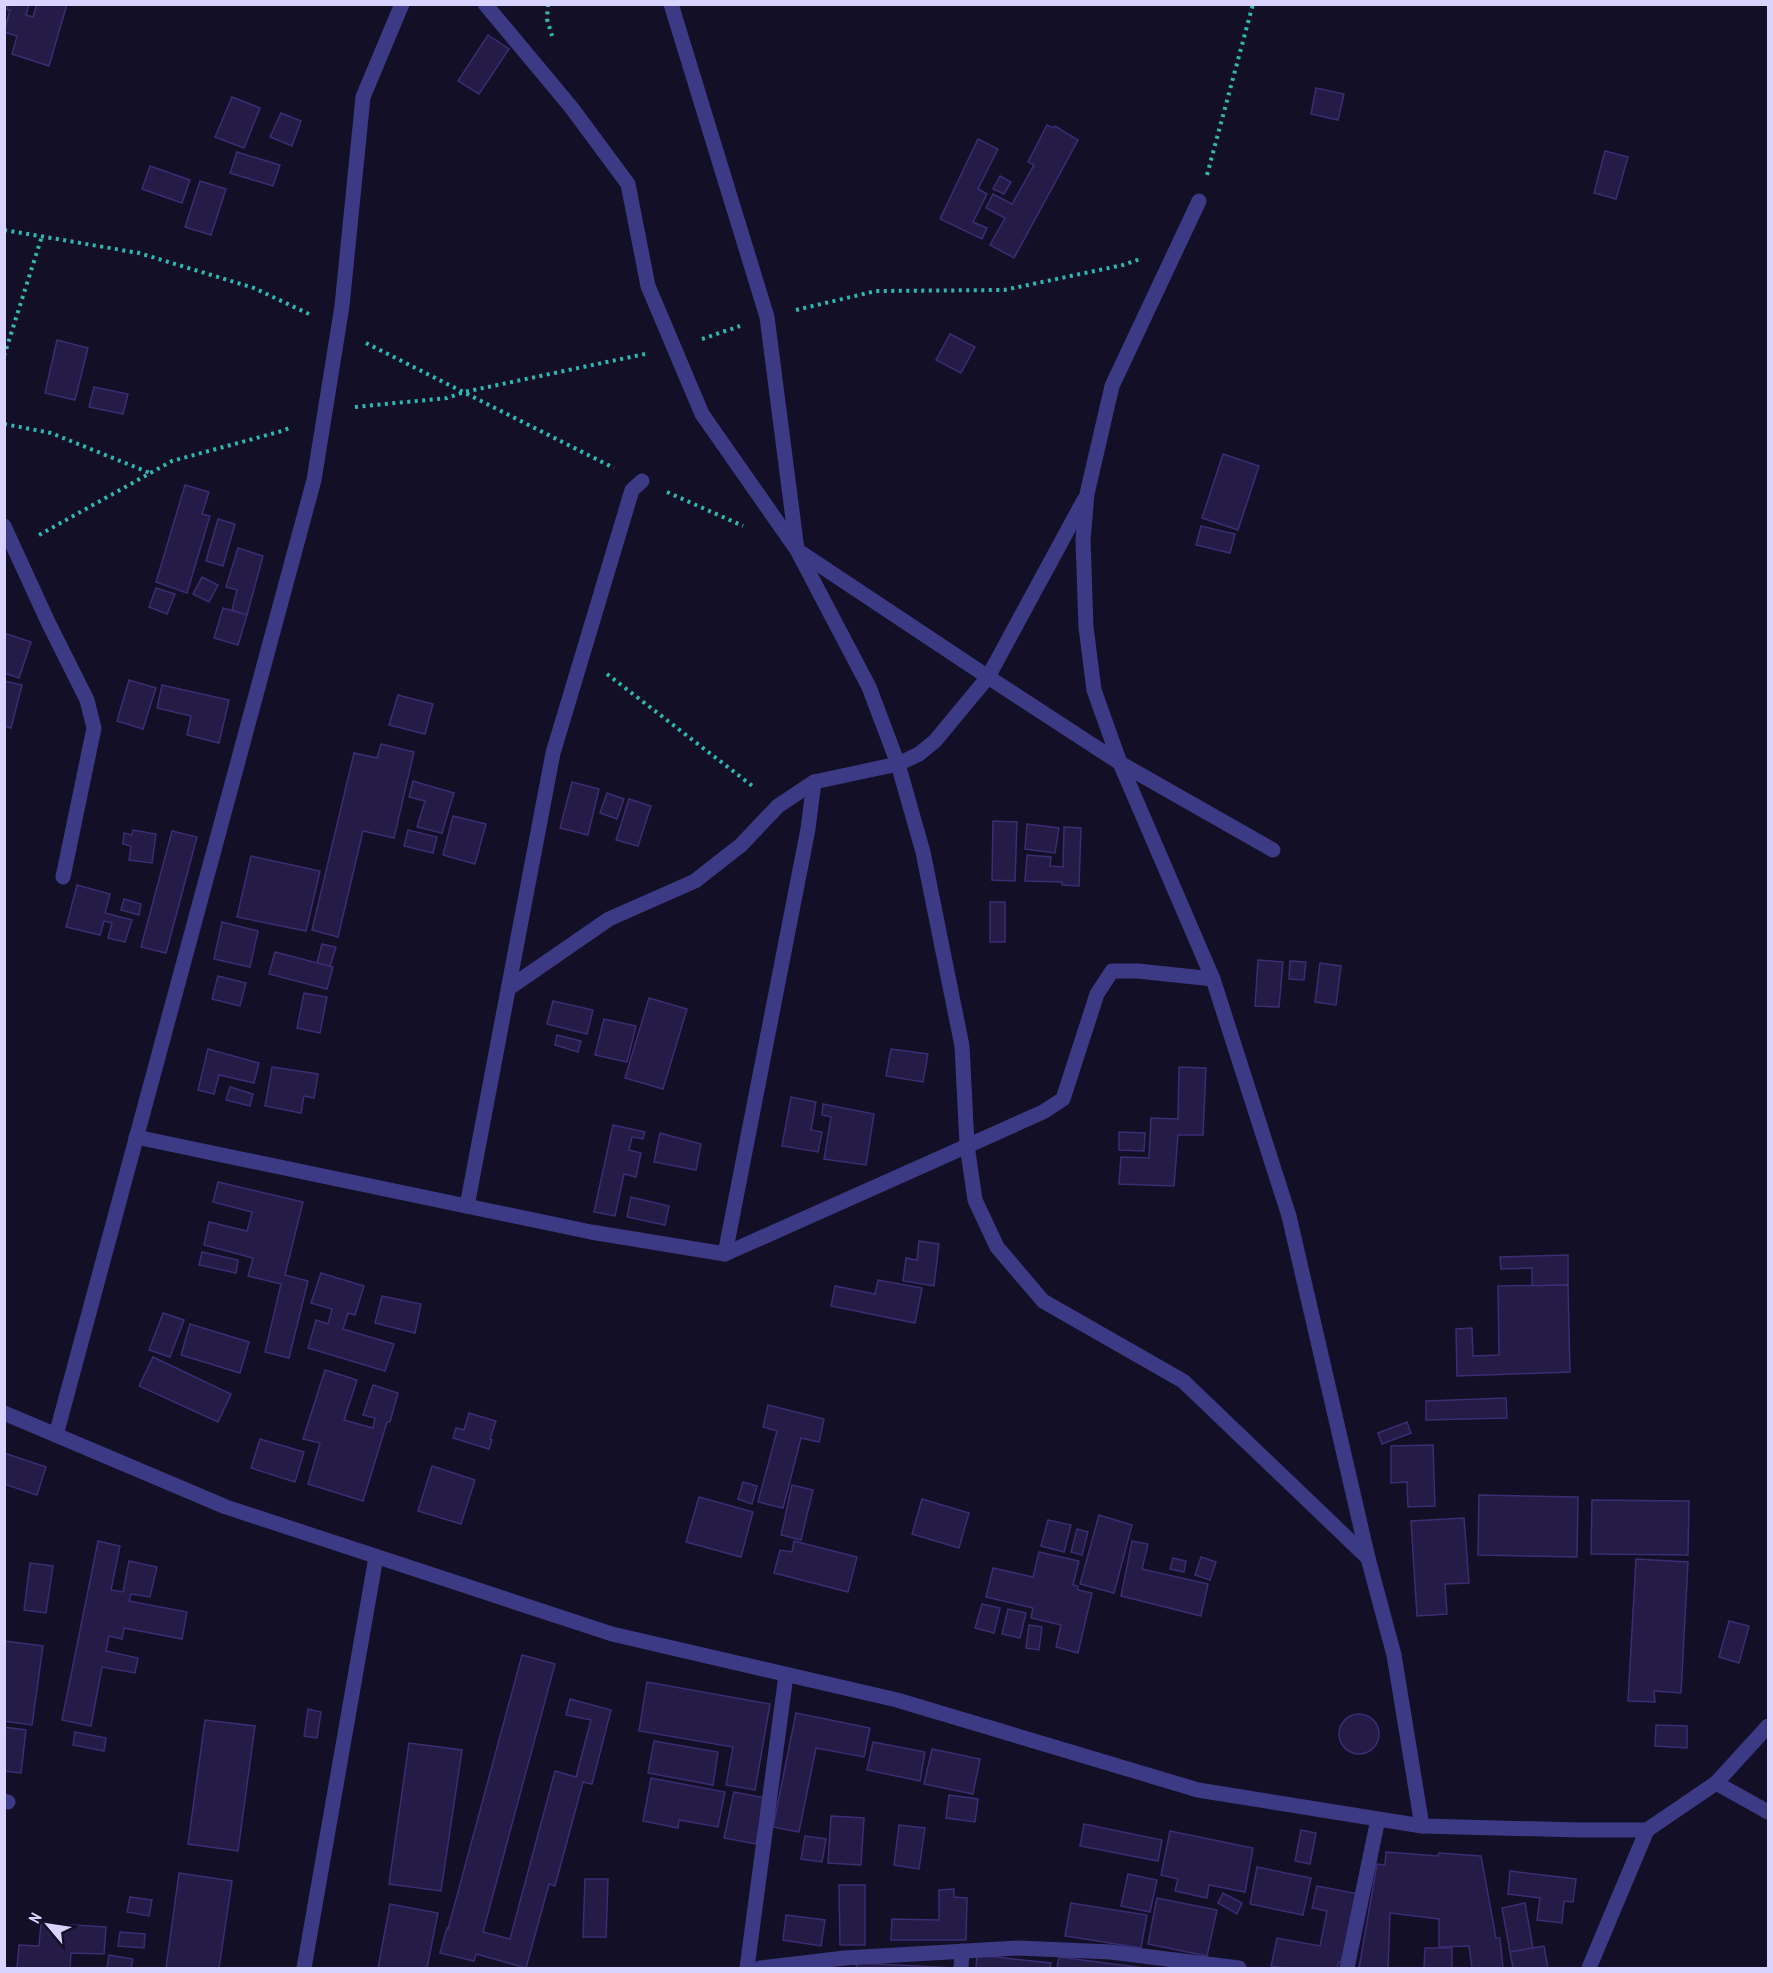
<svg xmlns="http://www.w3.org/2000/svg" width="1773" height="1973" font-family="'PT Sans Narrow',sans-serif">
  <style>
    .building { fill: #241b47; stroke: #3b2d73; stroke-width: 1.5 }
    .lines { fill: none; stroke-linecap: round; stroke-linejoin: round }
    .path { stroke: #2fb8b0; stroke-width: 4; stroke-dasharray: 3 4.5; stroke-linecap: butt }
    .minor { stroke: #3d3a85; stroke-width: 15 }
  </style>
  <rect width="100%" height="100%" fill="#130f26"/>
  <g class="building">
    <polygon points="8,4 29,4 26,15 33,17 37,4 67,4 49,66 12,54 17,36 4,32 10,10 7,10"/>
    <polygon points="488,35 509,49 479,94 458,81"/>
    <polygon points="1316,88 1344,94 1338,120 1311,114"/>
    <polygon points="232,97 260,108 244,148 215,137"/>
    <polygon points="281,113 301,121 292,146 270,137"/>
    <polygon points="1047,125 1054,128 1055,126 1078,140 1014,258 990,245 1005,218 986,208 993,194 1012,204 1034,165 1028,162"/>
    <polygon points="978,139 998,149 978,189 987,194 973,222 987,228 982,239 940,219"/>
    <polygon points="1605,151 1628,157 1616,199 1594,193"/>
    <polygon points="237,152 280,165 273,186 230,173"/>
    <polygon points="150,166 190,180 182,203 142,189"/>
    <polygon points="1000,176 1011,182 1004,194 993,189"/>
    <polygon points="200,181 226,189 211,235 185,227"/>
    <polygon points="950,334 975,347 961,373 936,360"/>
    <polygon points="57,340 88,348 75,400 45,393"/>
    <polygon points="94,387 128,394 123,414 89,407"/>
    <polygon points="1223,454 1259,466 1238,530 1202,518"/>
    <polygon points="185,485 209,492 202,514 210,516 187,593 156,582"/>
    <polygon points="218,519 235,524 223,566 206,561"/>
    <polygon points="1201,526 1235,534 1230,553 1196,545"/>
    <polygon points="238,548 263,556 247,615 232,610 237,590 226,587"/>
    <polygon points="202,577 218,585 209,602 193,594"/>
    <polygon points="156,588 175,594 167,614 149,607"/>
    <polygon points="223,608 247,615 238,645 214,638"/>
    <polygon points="4,633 31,642 19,678 4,673"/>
    <polygon points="129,680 156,688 143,729 117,721"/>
    <polygon points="4,681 22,685 11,728 4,726"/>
    <polygon points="162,685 229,700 219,743 187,735 191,716 157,708"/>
    <polygon points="398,695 433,704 425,734 389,725"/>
    <polygon points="381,744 414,752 394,838 363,831 338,937 312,930 354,753 377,758"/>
    <polygon points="413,781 454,793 442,833 417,827 425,801 409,797"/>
    <polygon points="572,782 599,789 588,835 560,828"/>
    <polygon points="607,793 624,799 617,819 600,813"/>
    <polygon points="629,799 651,806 638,846 616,840"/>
    <polygon points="453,816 486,824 475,864 443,855"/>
    <polygon points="993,821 1017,822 1015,881 992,880"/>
    <polygon points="1027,824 1059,828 1055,853 1025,849"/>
    <polygon points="1064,827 1081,828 1079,886 1062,885 1062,882 1025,881 1027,855 1051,857 1050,866 1063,867"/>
    <polygon points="133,830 156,834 152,863 129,860 131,846 123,844 124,833 132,835"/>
    <polygon points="408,830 437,837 433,853 404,846"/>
    <polygon points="172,831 197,837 166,953 141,947"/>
    <polygon points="251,856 320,871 306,931 237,917"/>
    <polygon points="77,885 110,894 105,913 132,920 125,942 108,938 112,923 104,921 100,935 66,927"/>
    <polygon points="124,899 141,904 139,915 121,910"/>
    <rect x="990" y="902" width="15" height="40"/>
    <polygon points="222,922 258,931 250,967 214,959"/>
    <polygon points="322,944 336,947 330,966 317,963"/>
    <polygon points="275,952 333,967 327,989 269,974"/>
    <polygon points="1258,960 1283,962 1279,1007 1255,1006"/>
    <polygon points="1290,961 1306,962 1304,980 1289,979"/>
    <polygon points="1320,963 1341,966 1336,1005 1315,1002"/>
    <polygon points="218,976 246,983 240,1006 212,999"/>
    <polygon points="304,993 327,997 320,1033 297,1028"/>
    <polygon points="649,998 687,1009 663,1089 625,1078"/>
    <polygon points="553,1001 593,1010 587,1034 547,1024"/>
    <polygon points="604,1019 636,1026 627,1062 595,1055"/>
    <polygon points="557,1035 581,1041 578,1052 555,1045"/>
    <polygon points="208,1049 259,1063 254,1083 219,1075 214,1094 198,1090"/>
    <polygon points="891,1049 928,1054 923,1082 886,1076"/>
    <polygon points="272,1067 318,1074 314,1098 304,1096 301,1113 265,1106"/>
    <polygon points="1179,1067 1206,1068 1203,1135 1178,1135 1174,1186 1119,1184 1121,1157 1149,1158 1151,1118 1178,1119"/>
    <polygon points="230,1087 253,1094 250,1106 226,1100"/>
    <polygon points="791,1097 816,1102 811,1130 822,1132 818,1152 782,1146"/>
    <polygon points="823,1104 874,1114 866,1165 824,1159 831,1117 822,1115"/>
    <polygon points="613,1125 645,1132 643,1139 632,1137 629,1150 641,1153 636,1177 624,1174 615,1216 594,1212"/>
    <polygon points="1119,1132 1145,1133 1144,1151 1119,1150"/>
    <polygon points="660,1133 701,1144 696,1170 654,1162"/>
    <polygon points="218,1182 303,1202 285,1275 308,1281 289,1358 265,1352 281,1284 248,1276 253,1258 204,1245 209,1222 247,1231 252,1212 213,1202"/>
    <polygon points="631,1197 669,1206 665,1225 627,1217"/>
    <polygon points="919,1241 939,1244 934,1286 903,1281 906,1258 917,1260"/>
    <polygon points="202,1252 238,1260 236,1273 199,1265"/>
    <polygon points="1568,1255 1568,1285 1532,1286 1532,1268 1501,1269 1500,1257"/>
    <polygon points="321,1273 364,1286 355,1315 348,1313 343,1329 394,1344 385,1371 308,1348 316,1320 328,1324 332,1309 311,1303"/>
    <polygon points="878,1280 922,1288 915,1323 831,1306 835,1286 875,1294"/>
    <polygon points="1568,1285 1570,1372 1457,1376 1456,1329 1472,1328 1473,1356 1499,1355 1498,1286"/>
    <polygon points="382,1296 421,1304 415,1333 375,1323"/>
    <polygon points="163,1313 184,1320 170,1357 149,1350"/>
    <polygon points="190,1324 249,1342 240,1373 181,1355"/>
    <polygon points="153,1357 231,1394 218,1422 139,1386"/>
    <polygon points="325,1370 357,1380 344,1420 373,1428 375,1418 363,1415 373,1385 398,1393 390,1422 387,1422 363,1501 308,1484 320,1443 303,1439"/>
    <polygon points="1506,1398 1507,1418 1426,1420 1426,1401"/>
    <polygon points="768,1405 824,1419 819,1442 801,1438 783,1508 758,1502 777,1431 763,1427"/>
    <polygon points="469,1413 496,1421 490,1439 492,1440 489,1449 453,1438 456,1428 464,1430"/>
    <polygon points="1407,1422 1411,1433 1382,1444 1378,1433"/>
    <polygon points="260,1439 304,1452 295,1482 251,1468"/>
    <polygon points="1433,1445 1435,1506 1408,1507 1407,1482 1391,1483 1391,1446"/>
    <polygon points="4,1453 46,1467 37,1495 4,1484"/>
    <polygon points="432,1466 475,1480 461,1524 418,1511"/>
    <polygon points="743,1482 757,1486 752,1504 738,1499"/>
    <polygon points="792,1485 813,1490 801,1540 781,1535"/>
    <polygon points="1479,1495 1578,1497 1577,1557 1478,1555"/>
    <polygon points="699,1497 753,1512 741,1557 686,1542"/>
    <polygon points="922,1499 969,1513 959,1548 912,1534"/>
    <polygon points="1592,1500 1689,1501 1688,1555 1591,1554"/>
    <polygon points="1099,1515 1132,1525 1114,1593 1080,1584"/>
    <polygon points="1464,1518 1469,1583 1445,1584 1447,1614 1417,1616 1411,1521"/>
    <polygon points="1048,1520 1071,1525 1064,1552 1041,1546"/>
    <polygon points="1077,1529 1088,1532 1082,1555 1071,1552"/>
    <polygon points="98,1541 120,1546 111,1590 123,1592 129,1561 157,1567 150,1597 131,1594 129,1601 187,1612 182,1639 124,1628 122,1639 109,1636 106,1651 138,1658 135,1673 102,1667 91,1726 62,1720"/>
    <polygon points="794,1541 857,1557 848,1592 774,1573 780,1550 792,1552"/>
    <polygon points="1132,1541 1148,1544 1142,1569 1208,1584 1201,1616 1121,1596"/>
    <polygon points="1039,1552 1079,1561 1073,1585 1078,1586 1078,1590 1092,1593 1078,1653 1056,1647 1061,1625 1031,1618 1033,1608 986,1597 993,1568 1033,1577"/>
    <polygon points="1201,1557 1216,1562 1210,1580 1195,1575"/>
    <polygon points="1173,1558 1186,1561 1184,1572 1170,1569"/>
    <polygon points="1636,1559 1688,1562 1681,1693 1654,1691 1655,1702 1628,1701"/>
    <polygon points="30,1563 53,1566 46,1613 24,1610"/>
    <polygon points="982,1604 1000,1608 994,1633 975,1628"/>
    <polygon points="1008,1609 1026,1613 1020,1638 1002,1634"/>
    <polygon points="1729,1621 1749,1626 1739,1663 1719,1657"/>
    <polygon points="1029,1625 1042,1627 1039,1650 1026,1648"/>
    <polygon points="4,1641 43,1646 32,1725 4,1721"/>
    <polygon points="522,1655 555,1664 483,1932 510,1939 555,1771 576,1777 591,1720 566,1715 570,1699 611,1710 592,1784 583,1782 555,1886 549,1884 526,1968 476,1954 474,1961 440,1953 447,1928 448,1929"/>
    <polygon points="647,1682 770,1704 755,1790 726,1785 733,1747 639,1731"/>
    <polygon points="308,1709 321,1712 317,1738 304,1736"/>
    <polygon points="796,1713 870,1728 864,1757 816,1748 799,1832 773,1827"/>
    <circle cx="1359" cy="1734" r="20"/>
    <polygon points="205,1720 255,1726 238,1851 188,1844"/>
    <polygon points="1656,1725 1687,1726 1687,1748 1655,1746"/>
    <polygon points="4,1727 26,1730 21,1773 4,1771"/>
    <polygon points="75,1732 106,1738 104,1751 73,1745"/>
    <polygon points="654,1741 718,1752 713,1785 648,1773"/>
    <polygon points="873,1742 925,1752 920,1781 867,1770"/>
    <polygon points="409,1743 462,1750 441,1891 389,1884"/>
    <polygon points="932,1749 980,1759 973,1794 924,1784"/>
    <polygon points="651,1778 725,1792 718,1827 679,1820 678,1828 643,1821"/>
    <polygon points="734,1792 765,1798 756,1844 724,1838"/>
    <polygon points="949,1795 978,1799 975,1822 946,1818"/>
    <polygon points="831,1816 864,1818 861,1865 828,1863"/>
    <polygon points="1084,1824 1162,1840 1158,1861 1080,1846"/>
    <polygon points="899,1825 925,1828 919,1869 894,1865"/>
    <polygon points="1301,1830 1316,1833 1310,1864 1295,1861"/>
    <polygon points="1170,1831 1253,1848 1245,1892 1209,1885 1207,1898 1175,1891 1178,1879 1161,1875"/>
    <polygon points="805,1836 826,1839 822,1862 801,1859"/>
    <polygon points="1386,1852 1438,1856 1439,1853 1481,1856 1496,1938 1500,1938 1503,1968 1472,1968 1469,1946 1439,1947 1439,1919 1390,1913 1388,1968 1359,1968 1377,1864 1385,1865"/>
    <polygon points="1257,1867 1311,1878 1303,1915 1250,1904"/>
    <polygon points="1510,1871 1576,1879 1573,1902 1564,1901 1562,1923 1537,1920 1540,1898 1508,1894"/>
    <polygon points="179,1873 232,1881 219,1968 166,1968"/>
    <polygon points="1128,1874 1157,1880 1150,1912 1121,1906"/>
    <polygon points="585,1879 608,1879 606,1937 583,1937"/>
    <polygon points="839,1885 865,1885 865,1945 840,1945"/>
    <polygon points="1317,1886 1359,1894 1345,1963 1339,1962 1337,1968 1285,1968 1271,1966 1277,1938 1320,1946 1327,1911 1312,1908"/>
    <polygon points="954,1889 954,1897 967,1898 966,1940 891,1940 892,1919 939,1920 939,1890"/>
    <polygon points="1223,1893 1242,1903 1237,1914 1218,1903"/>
    <polygon points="130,1897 152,1900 149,1916 127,1912"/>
    <polygon points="1157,1898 1217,1910 1207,1956 1148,1944"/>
    <polygon points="1071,1903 1147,1915 1141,1948 1065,1936"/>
    <polygon points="1525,1903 1533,1948 1510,1952 1502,1908"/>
    <polygon points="390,1904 438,1913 427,1968 378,1968"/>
    <polygon points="786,1915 825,1920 821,1946 783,1940"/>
    <polygon points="41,1923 106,1927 104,1954 71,1953 70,1968 17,1968 19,1945 39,1946"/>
    <polygon points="120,1932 145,1934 144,1948 118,1946"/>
    <polygon points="1544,1946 1548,1968 1513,1968 1510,1952"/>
    <polygon points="1425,1948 1452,1948 1452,1968 1424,1968"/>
    <polygon points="109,1955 133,1959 131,1968 107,1968"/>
    <polygon points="977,1955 1051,1963 1050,1968 976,1968"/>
    <polygon points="1059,1957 1144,1968 1057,1968"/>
    <polygon points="857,1963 956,1968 856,1968"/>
  </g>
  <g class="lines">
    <g class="path">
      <polyline points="548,4 547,19 552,36"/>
      <polyline points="1207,175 1253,4"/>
      <polyline points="4,230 139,253 254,288 311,315"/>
      <polyline points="796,310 876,291 1004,290 1123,265 1140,259"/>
      <polyline points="702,339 740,326"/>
      <polyline points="366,343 614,468"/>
      <polyline points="4,356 42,236"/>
      <polyline points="355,407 447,398 464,392 645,354"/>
      <polyline points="4,424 51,433 150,473"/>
      <polyline points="667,492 743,526"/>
      <polyline points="39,535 172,461 282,431 292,427"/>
      <polyline points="607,674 755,788"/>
    </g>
    <g class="minor">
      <polyline points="485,4 571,107 628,184 648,286 702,414 797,550 988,677 1120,763 1273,850"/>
      <polyline points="671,4 767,317 797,550 869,687 898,764 923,852 962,1046 967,1145 975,1200 997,1247 1043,1301 1183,1381 1368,1558 1394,1655 1422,1826"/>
      <polyline points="1199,201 1112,386 1087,494 1083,540 1086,627 1094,690 1120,763 1213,979 1289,1216 1368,1558"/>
      <polyline points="4,526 48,622 87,700 94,728 63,877"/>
      <polyline points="509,988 609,919 695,881 741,845 778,806 814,782 898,764 919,754 935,741 988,677 1084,500"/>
      <polyline points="136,1137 591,1232 725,1254 1043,1112 1063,1099 1097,994 1112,971 1138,971 1213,979"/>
      <polyline points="467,1206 553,753 632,490 642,481"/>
      <polyline points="725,1254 808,829 814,782"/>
      <polyline points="4,1413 226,1507 612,1634 897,1700 1198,1790 1422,1826 1580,1830 1647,1830 1716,1783 1768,1726"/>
      <polyline points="56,1435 314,480 342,306 363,97 402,4"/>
      <polyline points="1716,1783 1768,1812"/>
      <polyline points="4,1801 8,1802"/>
      <polyline points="304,1968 376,1557"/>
      <polyline points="747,1968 786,1675"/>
      <polyline points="760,1968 845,1958 1018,1948 1111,1952 1239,1968"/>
      <polyline points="961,1968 962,1951"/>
      <polyline points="1347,1968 1378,1819"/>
      <polyline points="1589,1968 1647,1830"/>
    </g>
  </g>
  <rect width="1773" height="1973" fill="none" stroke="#d9d4ff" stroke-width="12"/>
  <g transform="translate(48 1925) rotate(299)" stroke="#130f26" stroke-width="4.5" paint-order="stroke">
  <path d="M0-4.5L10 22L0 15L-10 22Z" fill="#d9d4ff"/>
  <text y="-9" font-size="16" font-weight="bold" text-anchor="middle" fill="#d9d4ff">N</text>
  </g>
</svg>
